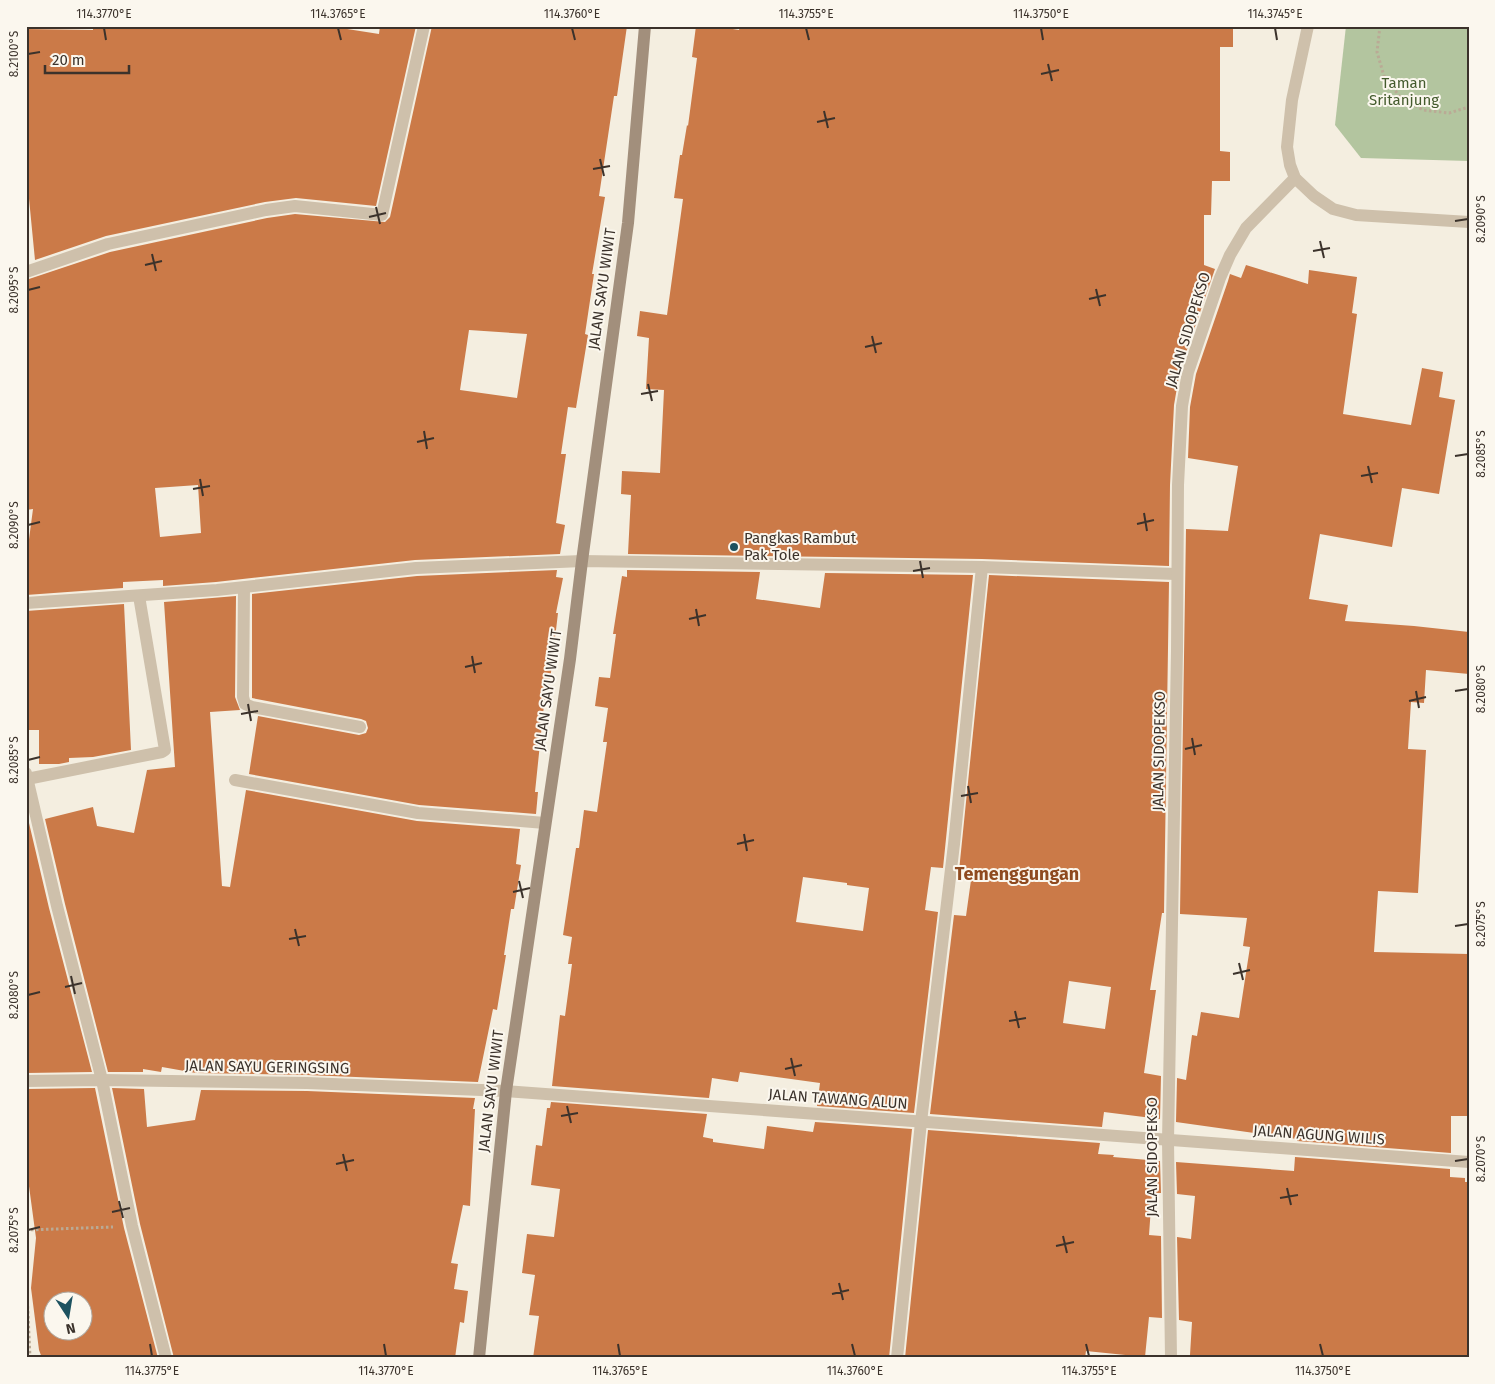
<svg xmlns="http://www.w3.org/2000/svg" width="1495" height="1384" font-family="'Fira Sans',sans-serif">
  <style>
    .green { fill: #b3c59f }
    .building { fill: #cb7a48; fill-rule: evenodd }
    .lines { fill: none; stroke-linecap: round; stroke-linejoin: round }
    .path { stroke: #baaa95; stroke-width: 3; stroke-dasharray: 2.5 2.5; stroke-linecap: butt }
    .street { stroke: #cec0ab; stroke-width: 12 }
    .secondary { stroke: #a28f7c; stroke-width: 12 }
    .ticks { fill: none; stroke: #3b322b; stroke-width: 2 }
    .poi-dot { fill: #1d5260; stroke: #fbf7ee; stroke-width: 2 }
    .labels { text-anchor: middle; stroke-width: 4; stroke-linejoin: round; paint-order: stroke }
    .park-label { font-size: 15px; fill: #445b2d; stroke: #fbf7ee }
    .street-label { font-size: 15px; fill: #3b322b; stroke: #fbf7ee }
    .poi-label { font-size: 15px; fill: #3b322b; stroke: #fbf7ee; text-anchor: start }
    .quarter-label { font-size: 18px; font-weight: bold; fill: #8f4a1f; stroke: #fbf7ee }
    .neatline { fill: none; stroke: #3b322b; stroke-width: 2 }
    .ticks-label { font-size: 12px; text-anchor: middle; fill: #3b322b }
  </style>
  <rect width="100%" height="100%" fill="#f4eee0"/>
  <polygon class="green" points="1346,26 1469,26 1469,161 1361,158 1335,125"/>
  <g class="building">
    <polygon points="93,26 328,26 379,34 380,26 416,26 376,206 296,198 265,202 106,236 35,260 26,168 26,29 93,30"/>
    <path d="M432,26H627L617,96H614L599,196L605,197L592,274H594L585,334L588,335L576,408L568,407L561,454H566L556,523L565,525L560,554L415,560L216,582L163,586V580L123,582V588L26,595V562L33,509L26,510V280L110,252L267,218L295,214L385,222L390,217ZM469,330L527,334L517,398L460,390ZM198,485L201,533L160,537L155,488Z"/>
    <polygon points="696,26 714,26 739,30 740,26 1233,26 1233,47 1220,47 1220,151 1230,152 1230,181 1212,181 1211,215 1204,215 1204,265 1215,269 1180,370 1174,405 1170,485 1169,566 982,559 628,554 631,495 621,494 622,471 660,473 664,390 646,389 649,338 637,336 640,311 667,315 683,199 674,198 680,155 682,155 687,125 688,126 697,58 692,57"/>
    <polygon points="1246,265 1308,284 1309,270 1357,277 1352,313 1357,314 1343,414 1411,425 1422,368 1443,372 1439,397 1455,400 1439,494 1402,488 1392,547 1320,534 1309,599 1348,605 1345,621 1414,626 1469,632 1469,674 1426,670 1424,703 1411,702 1408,749 1426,750 1418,893 1378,891 1374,952 1469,954 1469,1116 1451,1116 1451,1153 1297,1141 1297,1139 1176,1122 1177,1078 1186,1080 1192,1035 1197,1036 1201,1012 1239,1018 1250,947 1243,946 1247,918 1180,914 1186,529 1228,531 1238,466 1188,458 1190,407 1196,374 1228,281 1230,274 1241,278"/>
    <polygon points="557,570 556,577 563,578 556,613 558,613 547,706 544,705 535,792 538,792 536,814 419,805 249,774 258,716 359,735 366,733 368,728 366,721 361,719 252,698 252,594 417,576"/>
    <path d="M627,570L760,572L756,599L820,608L825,573L973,575L943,868L931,867L925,910L938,912L914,1113L817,1106L820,1083L740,1072L738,1082L712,1078L709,1098L552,1086L560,1015L565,1016L572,964H568L572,937L563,935L576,848H579L584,810L597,812L607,742H603L608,708L595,706L599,677L610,678L616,634H613L622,576L627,577ZM803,877L847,883V885L869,888L863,931L796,922Z"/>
    <path d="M989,575L1169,582L1164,913H1162L1150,990H1156L1144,1073L1161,1076L1160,1119L1104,1112L1102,1127L930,1114L954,915L966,916L972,873L959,871ZM1069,981L1111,987L1105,1029L1063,1023Z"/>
    <polygon points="236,596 235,697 240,710 210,712 222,886 230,887 246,790 417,821 520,829 516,864 521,865 514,909 511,909 504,955 506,955 497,1010 493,1009 478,1082 307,1075 196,1073 162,1067 161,1072 143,1069 143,1072 108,1072 65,904 45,819 93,807 97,826 134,833 147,770 175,767 164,602"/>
    <polygon points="124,604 131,750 93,757 69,758 69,762 59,764 39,764 39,730 26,730 26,611"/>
    <polygon points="29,823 49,908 92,1072 26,1073 26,824"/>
    <path d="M95,1088L124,1228L158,1358H42L39,1350L31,1288L36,1238L26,1164V1089ZM52,1302H82V1332H52Z"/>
    <polygon points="112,1088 144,1089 147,1127 195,1120 201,1090 307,1091 475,1098 473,1109 475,1109 470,1206 463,1205 451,1263 458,1264 454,1289 468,1291 464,1323 460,1322 455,1358 174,1358 140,1224"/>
    <polygon points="551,1102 707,1114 703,1137 713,1139 713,1142 764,1149 767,1126 813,1132 815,1122 912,1129 889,1358 533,1358 539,1316 529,1315 535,1275 522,1273 527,1234 554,1237 560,1189 531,1185 536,1145 542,1146 547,1108 550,1108"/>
    <polygon points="928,1130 1100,1143 1098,1154 1114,1155 1113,1157 1160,1161 1161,1193 1152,1193 1149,1235 1161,1236 1162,1318 1149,1317 1145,1357 1086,1351 1085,1358 905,1358"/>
    <polygon points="1295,1157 1450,1169 1450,1177 1465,1178 1465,1182 1469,1182 1469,1358 1221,1358 1190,1355 1192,1322 1179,1320 1177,1237 1191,1239 1195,1196 1177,1194 1176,1162 1294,1171"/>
  </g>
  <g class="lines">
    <g class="path">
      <polyline points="1380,26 1377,52 1384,76 1400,97 1423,110 1449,113 1469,107"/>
      <polyline points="26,1230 113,1227"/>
      <polyline points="26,1271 30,1358"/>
    </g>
    <g class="street">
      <polyline points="1308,26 1292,100 1287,147 1290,165 1295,178 1314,196 1333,209 1356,215 1469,222"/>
      <polyline points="26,272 108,244 266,210 295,206 382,215 424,26"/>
      <polyline points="244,588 243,697 245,704 252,707 360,727"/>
      <polyline points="26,603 217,590 416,568 582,561 982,567 1176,574"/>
      <polyline points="26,773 57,906 102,1080 132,1226 166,1358"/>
      <polyline points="27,779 162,752 165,750 139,596"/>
      <polyline points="235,780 418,813 545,823"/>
      <polyline points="26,1081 102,1080 307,1083 506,1091 1469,1162"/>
      <polyline points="897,1358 921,1122 954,844 982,567"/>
      <polyline points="1171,1358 1168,1141 1177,651 1178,485 1182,406 1188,372 1220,278 1230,255 1246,228 1295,178"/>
    </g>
    <polyline class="secondary" points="479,1358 506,1091 570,659 582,561 628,223 645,26"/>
  </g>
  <path class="ticks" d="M104,28L106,40M338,28L341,40M572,28L575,40M806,28L809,40M1041,28L1043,40M1275,28L1277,40M28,54L40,52M1048,64L1052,81M1041,74L1059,70M824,111L828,128M817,122L835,118M600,159L604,176M593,169L610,166M376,207L380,224M369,217L386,213M1455,221L1468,219M1320,241L1324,258M1313,251L1330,248M152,254L156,271M145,265L162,261M1096,289L1100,306M28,290L40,287M1089,299L1106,295M872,336L876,353M865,347L882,343M648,384L652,401M641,394L658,391M424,431L427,449M417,442L434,438M1455,456L1468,454M1368,466L1372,483M1361,476L1378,473M200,479L203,496M193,489L210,486M1144,513L1147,531M1137,524L1154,520M28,525L40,522M920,561L923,578M913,571L930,568M696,609L699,626M689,619L706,615M472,656L475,673M465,667L482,663M1416,691L1419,708M1455,691L1468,689M1409,701L1426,697M248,704L251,721M241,714L258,711M1192,738L1195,755M1185,749L1202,745M28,760L40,757M968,786L971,803M961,796L978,793M744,834L747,851M737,844L754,840M519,881L523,898M513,892L530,888M1455,926L1468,924M295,929L299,946M289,939L306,936M1239,963L1243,980M1233,974L1250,970M71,976L75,994M65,987L82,983M28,995L40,992M1015,1011L1019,1028M1009,1021L1026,1018M791,1058L795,1076M785,1069L802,1065M567,1106L571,1123M561,1116L578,1113M343,1154L347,1171M1455,1161L1468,1159M336,1164L354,1160M1287,1188L1291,1205M1280,1198L1298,1195M119,1201L123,1218M112,1212L130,1208M28,1230L40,1227M1063,1236L1067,1253M1056,1246L1074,1242M839,1283L843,1300M832,1294L849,1290M150,1344L152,1356M384,1344L386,1356M618,1344L620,1356M852,1344L855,1356M1086,1344L1089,1356M1320,1344L1323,1356"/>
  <circle class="poi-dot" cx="734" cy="547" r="5"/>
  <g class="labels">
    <g class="park-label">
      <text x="1404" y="88">Taman<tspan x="1404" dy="17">Sritanjung</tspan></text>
    </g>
    <g class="street-label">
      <text transform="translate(602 289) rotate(-82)" y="5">JALAN SAYU WIWIT</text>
      <text transform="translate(1188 330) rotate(-73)" y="5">JALAN SIDOPEKSO</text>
      <text transform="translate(548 690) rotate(-82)" y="5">JALAN SAYU WIWIT</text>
      <text transform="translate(1159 751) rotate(-89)" y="5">JALAN SIDOPEKSO</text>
      <text transform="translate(267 1067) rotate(1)" y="5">JALAN SAYU GERINGSING</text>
      <text transform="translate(491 1091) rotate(-83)" y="5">JALAN SAYU WIWIT</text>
      <text transform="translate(838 1099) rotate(4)" y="5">JALAN TAWANG ALUN</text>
      <text transform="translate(1319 1135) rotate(4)" y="5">JALAN AGUNG WILIS</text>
      <text transform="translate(1152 1157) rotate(-90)" y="5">JALAN SIDOPEKSO</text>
    </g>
    <g class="poi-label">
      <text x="744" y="543">Pangkas Rambut<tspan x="744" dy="17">Pak Tole</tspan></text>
    </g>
    <g class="quarter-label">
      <text x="1017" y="880">Temenggungan</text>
    </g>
  </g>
  <rect width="1495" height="1384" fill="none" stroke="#fbf7ee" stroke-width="55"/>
  <g transform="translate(68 1316) rotate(168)"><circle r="24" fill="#fbf7ee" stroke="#aea8a0"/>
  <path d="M0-4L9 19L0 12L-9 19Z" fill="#1d5260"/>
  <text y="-8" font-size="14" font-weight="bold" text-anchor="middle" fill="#3b322b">N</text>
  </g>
  <path d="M45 65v8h84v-8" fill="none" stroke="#3b322b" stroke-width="2.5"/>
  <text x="52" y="65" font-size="15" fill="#3b322b" stroke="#fbf7ee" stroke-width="4" paint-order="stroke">20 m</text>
  <rect x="28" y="28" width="1440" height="1328" class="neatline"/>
  <g class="ticks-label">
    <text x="104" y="18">114.3770°E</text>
    <text x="338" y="18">114.3765°E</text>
    <text x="572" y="18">114.3760°E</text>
    <text x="806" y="18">114.3755°E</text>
    <text x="1041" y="18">114.3750°E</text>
    <text x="1275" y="18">114.3745°E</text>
    <text transform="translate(14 54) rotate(-90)" y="4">8.2100°S</text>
    <text transform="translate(1481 219) rotate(-90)" y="4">8.2090°S</text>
    <text transform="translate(14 290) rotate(-90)" y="4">8.2095°S</text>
    <text transform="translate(1481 454) rotate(-90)" y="4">8.2085°S</text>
    <text transform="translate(14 525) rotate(-90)" y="4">8.2090°S</text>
    <text transform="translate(1481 689) rotate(-90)" y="4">8.2080°S</text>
    <text transform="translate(14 760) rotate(-90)" y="4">8.2085°S</text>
    <text transform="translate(1481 924) rotate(-90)" y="4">8.2075°S</text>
    <text transform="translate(14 995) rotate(-90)" y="4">8.2080°S</text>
    <text transform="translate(1481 1159) rotate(-90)" y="4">8.2070°S</text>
    <text transform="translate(14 1230) rotate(-90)" y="4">8.2075°S</text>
    <text x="152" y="1375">114.3775°E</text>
    <text x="386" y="1375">114.3770°E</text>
    <text x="620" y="1375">114.3765°E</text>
    <text x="855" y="1375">114.3760°E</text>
    <text x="1089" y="1375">114.3755°E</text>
    <text x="1323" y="1375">114.3750°E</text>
  </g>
</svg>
